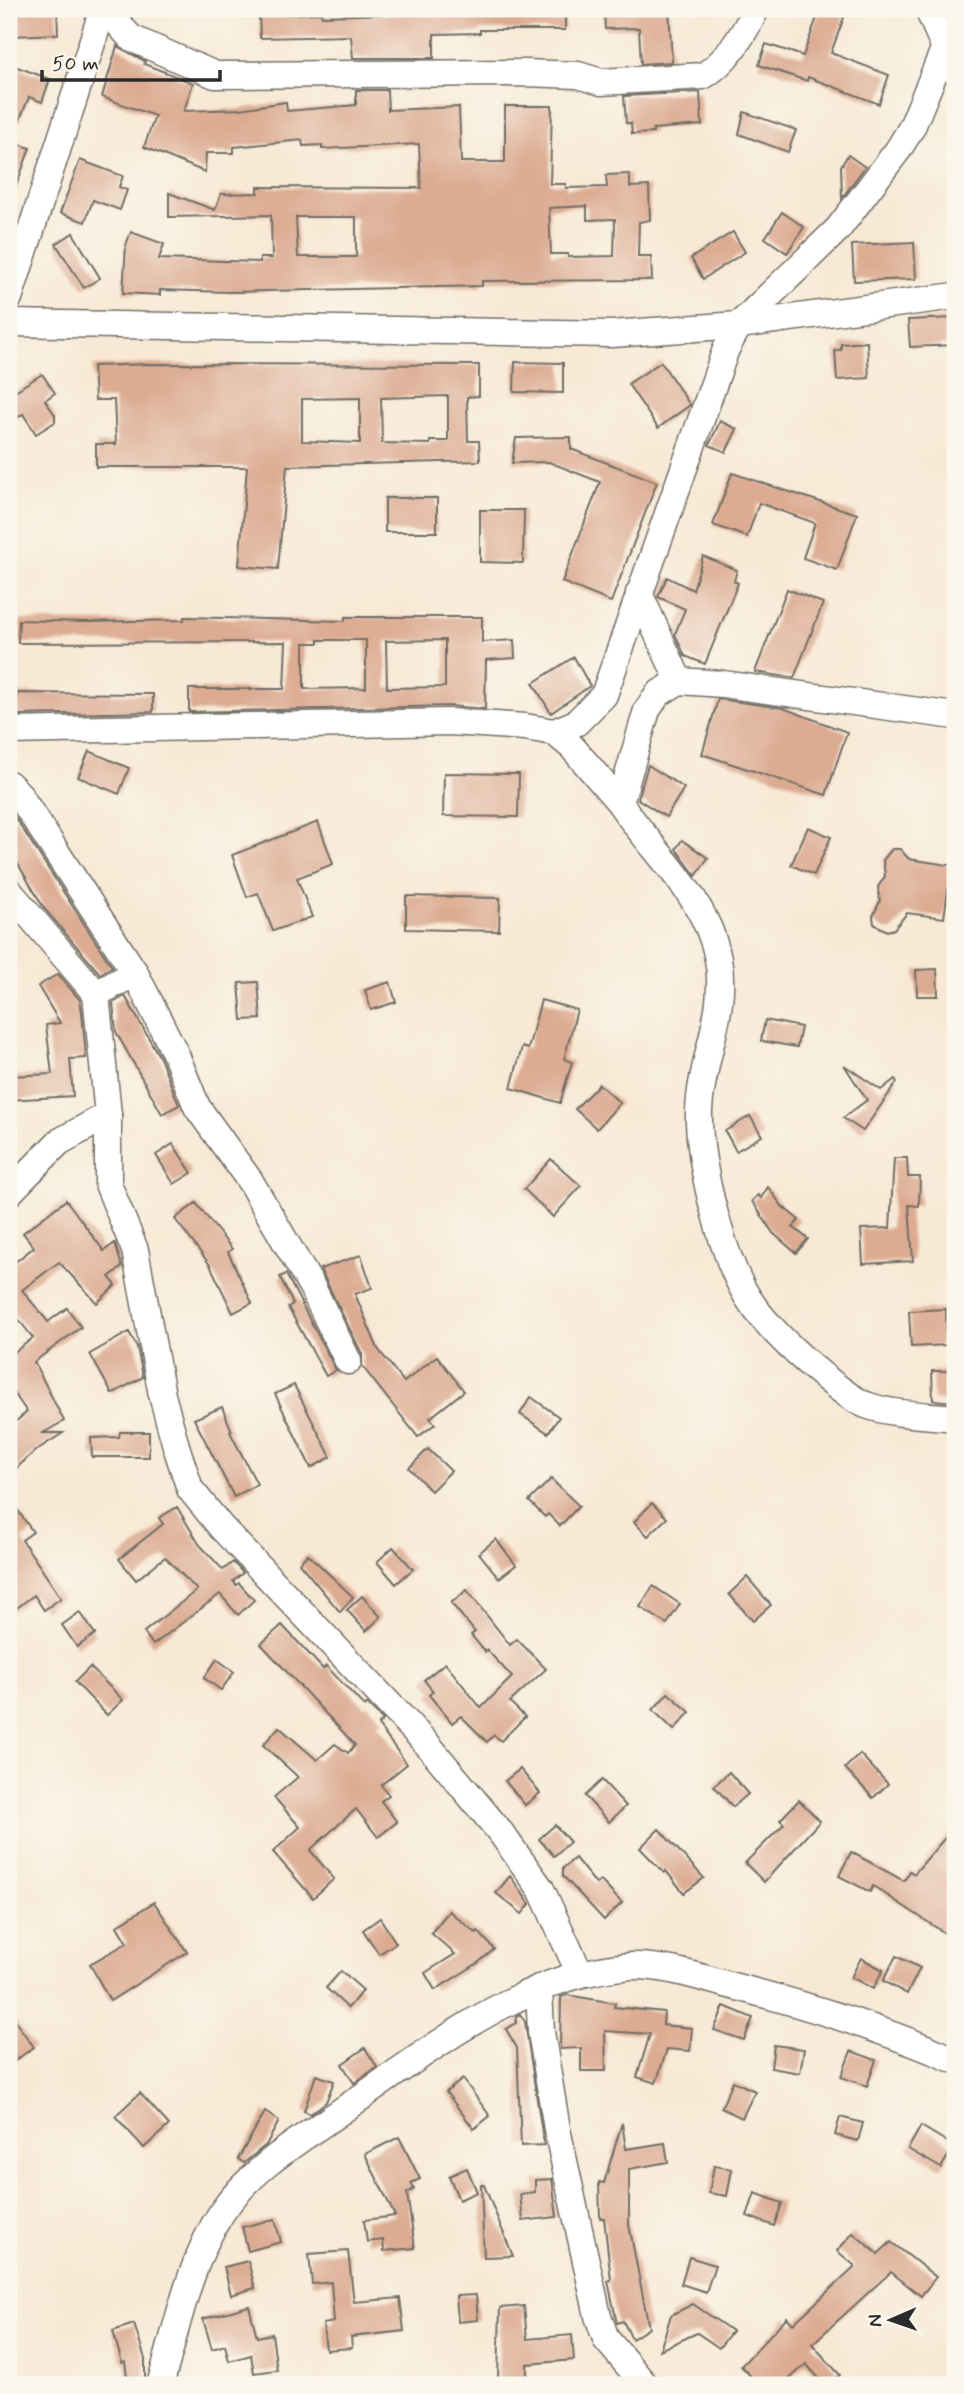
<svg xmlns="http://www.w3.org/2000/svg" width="964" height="2394" font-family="Mynerve,sans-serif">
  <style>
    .building { fill: #dcab92; fill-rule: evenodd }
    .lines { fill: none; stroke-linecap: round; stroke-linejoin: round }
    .minor-casing { stroke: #726e66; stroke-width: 29 }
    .minor { stroke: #fff; stroke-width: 26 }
  </style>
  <rect width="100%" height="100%" fill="#fbf7ec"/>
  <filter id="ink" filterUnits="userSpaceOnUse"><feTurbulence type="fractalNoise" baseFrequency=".0143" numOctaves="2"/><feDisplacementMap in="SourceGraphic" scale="14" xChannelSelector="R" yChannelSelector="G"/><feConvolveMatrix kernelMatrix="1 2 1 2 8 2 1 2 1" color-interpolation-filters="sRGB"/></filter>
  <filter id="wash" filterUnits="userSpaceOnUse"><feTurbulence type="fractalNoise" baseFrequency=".00686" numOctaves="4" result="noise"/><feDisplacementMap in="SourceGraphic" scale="28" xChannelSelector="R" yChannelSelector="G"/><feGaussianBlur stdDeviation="1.57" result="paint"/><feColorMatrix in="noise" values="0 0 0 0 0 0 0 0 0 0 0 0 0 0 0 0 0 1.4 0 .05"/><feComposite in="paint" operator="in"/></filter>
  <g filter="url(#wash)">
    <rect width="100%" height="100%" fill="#f7e9d5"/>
    <g id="blocks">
      <g class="building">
        <polygon points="57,9 58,34 13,36 12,11"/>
        <polygon points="565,9 565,30 480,30 480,33 434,34 434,58 353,58 351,36 260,38 259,15 321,13 322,16"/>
        <polygon points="604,9 669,9 672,62 641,64 639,28 605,29"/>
        <polygon points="820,9 847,9 831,53 889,75 879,104 808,77 807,81 759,65 766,44 803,56"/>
        <path d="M117,46L145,61L144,64L193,83L184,111L240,109L286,102L287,111L356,105V90H387L388,110L459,107L461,162H505V106H552L550,184H566V188L607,187L606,175L630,174V187L649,186L650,220L639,222L638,256H651L652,280L482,281V286L229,292L160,290V295L123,293L126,245L131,232L164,244L159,259L260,262V258H272L271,215L169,217V193L215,210L221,194L258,193V187L421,188L419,144L322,149V145L303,146L302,140L234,147V153H206L205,172L144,147L155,116L102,97ZM587,206V220L615,219L614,256L568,257V254H551L549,208ZM296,217H356V257H298Z"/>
        <polygon points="9,64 50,79 42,102 29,97 11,141 30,148 11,200"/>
        <polygon points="700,92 702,125 653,129 653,133 632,134 631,123 626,123 624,96"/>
        <polygon points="744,112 796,130 788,152 739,134"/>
        <polygon points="848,155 865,167 842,198 841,166"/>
        <polygon points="80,160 123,176 119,187 127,190 120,210 93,200 85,222 60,213"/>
        <polygon points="782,212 804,227 787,253 765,238"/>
        <polygon points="733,232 745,252 703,279 691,258"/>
        <polygon points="73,233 100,278 84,288 56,244"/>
        <polygon points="914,242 916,279 854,281 852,245"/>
        <polygon points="955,318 955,345 910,347 908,320"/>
        <polygon points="867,342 869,378 837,380 835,350 841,350 841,344"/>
        <polygon points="515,362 563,363 563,393 514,392"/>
        <polygon points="661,362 690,405 658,428 628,384"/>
        <path d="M149,364L479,365V396L467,397L468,441H479L480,461L287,466L278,569L239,566L247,467H96V444H116L114,400H95L93,366ZM448,396V441H430V444L382,443L381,398ZM360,398V443L302,441V399Z"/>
        <polygon points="42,374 55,393 45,400 55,415 55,422 36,434 23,414 9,423 9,395"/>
        <polygon points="720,421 737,429 726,452 709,445"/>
        <polygon points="571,437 571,449 657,482 611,602 562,582 600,482 549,462 512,463 516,438"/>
        <polygon points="732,473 857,514 837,570 803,558 815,523 759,503 747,537 713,525"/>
        <rect x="385" y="498" width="52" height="34"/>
        <polygon points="480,510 524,510 523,563 480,562"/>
        <polygon points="703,556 737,570 734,581 738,583 705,664 685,656 675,634 685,609 658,597 667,577 693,590"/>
        <polygon points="787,589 823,603 794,678 755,672"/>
        <path d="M184,617L345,621V617H482V642L514,640L515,658L486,660L485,709L450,706L189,712V689H284L286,642L18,643L19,620L85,622L184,620ZM319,640H366V688L304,689V643H319ZM445,640V687L387,688L386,641Z"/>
        <polygon points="574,657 590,686 551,713 533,683"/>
        <polygon points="17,693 153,694 153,712 17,715"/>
        <polygon points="718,699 783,708 847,732 826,795 702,754"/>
        <polygon points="89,751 129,768 119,794 78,777"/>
        <polygon points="648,765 684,788 666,817 638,799"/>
        <polygon points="444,773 519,774 518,817 443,816"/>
        <polygon points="9,808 112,967 100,974 44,908 9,849"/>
        <polygon points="318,822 333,864 297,878 312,917 273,931 258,893 247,897 232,855"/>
        <polygon points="808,827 831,837 814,875 791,865"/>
        <polygon points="682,840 708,858 696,876 676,849"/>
        <polygon points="892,849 900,849 909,859 955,866 955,891 948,890 944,918 907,913 894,929 887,931 874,924 873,916 880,901 878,887 885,876 883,860"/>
        <polygon points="406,896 500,898 499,931 406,929"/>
        <polygon points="937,969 938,996 917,996 916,970"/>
        <polygon points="58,974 80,1000 82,1012 86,1058 70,1059 73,1096 9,1100 9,1076 52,1074 46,1025 60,1023 38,986"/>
        <polygon points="258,982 261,1019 242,1020 239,983"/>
        <polygon points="390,982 396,1002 371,1010 365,990"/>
        <polygon points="125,996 160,1058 179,1105 162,1114 116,1032 113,1003"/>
        <polygon points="541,1000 577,1010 564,1059 572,1062 560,1103 511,1088 522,1047 528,1049"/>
        <polygon points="765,1020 801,1027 797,1047 761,1041"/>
        <polygon points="844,1065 881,1090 895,1079 897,1082 863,1131 843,1118 867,1100"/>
        <polygon points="599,1084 620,1103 597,1129 575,1109"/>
        <polygon points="750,1116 762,1136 736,1151 725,1131"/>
        <polygon points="173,1144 192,1173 174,1184 156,1155"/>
        <polygon points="894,1158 907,1158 908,1177 920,1177 919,1206 909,1205 913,1261 863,1264 861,1229 890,1228"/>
        <polygon points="551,1159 581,1186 553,1217 524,1189"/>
        <polygon points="768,1187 782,1206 799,1220 793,1227 808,1239 796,1253 773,1233 752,1201 758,1195 761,1198"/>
        <polygon points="66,1200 104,1251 115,1243 122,1267 109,1277 116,1285 97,1303 59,1262 22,1290 48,1322 67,1308 81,1327 34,1362 64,1421 43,1433 63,1433 35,1451 9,1475 9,1427 27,1412 9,1386 9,1356 33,1338 9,1307 9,1267 34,1247 23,1233"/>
        <polygon points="196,1203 232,1249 228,1252 252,1303 233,1313 210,1265 175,1219"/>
        <polygon points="361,1255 372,1288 355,1294 378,1349 404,1382 437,1356 464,1391 430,1418 435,1424 418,1437 362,1366 362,1354 320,1269"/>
        <polygon points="286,1274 336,1370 326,1376 288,1307 293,1304 280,1277"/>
        <polygon points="946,1309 947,1345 911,1347 909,1311"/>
        <polygon points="129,1332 137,1347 143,1377 112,1394 90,1354"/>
        <polygon points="932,1371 955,1371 955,1402 933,1400"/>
        <polygon points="294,1385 331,1457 311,1468 275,1394"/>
        <polygon points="531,1397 559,1417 548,1433 520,1414"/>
        <polygon points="222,1407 232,1431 230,1432 257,1484 234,1497 194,1419"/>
        <polygon points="120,1432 149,1432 149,1457 92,1457 91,1438 119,1437"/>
        <polygon points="428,1449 451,1471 431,1491 409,1468"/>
        <polygon points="551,1479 579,1506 560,1526 548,1514 545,1517 529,1501"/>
        <polygon points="9,1498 33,1532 22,1540 61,1598 44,1610 34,1595 9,1614"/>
        <polygon points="652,1503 667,1518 648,1536 634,1522"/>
        <polygon points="177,1507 199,1544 223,1570 233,1562 243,1573 233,1581 236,1585 239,1583 254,1600 238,1615 220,1594 153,1645 144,1632 197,1590 165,1557 136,1580 119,1559 163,1524 159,1518"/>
        <polygon points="496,1539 516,1565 499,1578 479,1553"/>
        <polygon points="393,1547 413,1569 396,1584 377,1562"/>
        <polygon points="308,1554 353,1597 340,1612 299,1563"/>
        <polygon points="747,1577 771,1605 753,1621 729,1594"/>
        <polygon points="653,1586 680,1604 667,1624 640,1607"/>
        <polygon points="467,1590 510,1645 517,1639 546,1669 510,1702 525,1717 501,1741 494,1735 487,1742 461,1716 452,1723 429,1695 433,1691 424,1680 445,1663 481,1708 512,1677 487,1650 485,1652 471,1635 475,1632 451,1603"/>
        <polygon points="362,1596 381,1617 366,1631 347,1610"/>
        <polygon points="80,1612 95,1634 77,1647 62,1625"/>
        <polygon points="282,1625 323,1669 326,1666 365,1707 367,1704 383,1720 378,1725 407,1764 381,1785 389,1795 381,1801 397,1822 378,1837 356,1809 310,1850 334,1879 313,1898 273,1852 300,1827 274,1797 298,1777 263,1745 279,1727 317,1760 335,1744 348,1753 355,1745 261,1644"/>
        <polygon points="217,1659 234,1672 221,1690 204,1678"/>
        <polygon points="90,1667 123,1700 107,1715 75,1682"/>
        <polygon points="668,1693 690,1712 674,1730 653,1710"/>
        <polygon points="860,1754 888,1784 873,1798 845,1768"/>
        <polygon points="520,1769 540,1793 525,1805 505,1781"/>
        <polygon points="729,1772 748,1794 733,1807 714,1786"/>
        <polygon points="602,1780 626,1806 609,1822 585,1796"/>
        <polygon points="799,1800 820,1821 764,1882 745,1863 784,1824 780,1820"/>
        <polygon points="555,1825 570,1842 554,1856 539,1839"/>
        <polygon points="955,1826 955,1921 946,1934 873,1886 870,1892 839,1876 851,1852 904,1881 910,1871 914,1874"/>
        <polygon points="659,1829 704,1878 684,1893 666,1871 664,1873 640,1848"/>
        <polygon points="575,1858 596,1884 600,1880 622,1903 604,1920 563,1876 563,1868"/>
        <polygon points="510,1876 530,1904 522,1914 496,1893"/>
        <polygon points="154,1902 187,1952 110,2001 90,1964 127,1943 117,1926"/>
        <polygon points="449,1911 476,1933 478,1931 494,1949 478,1963 435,1990 425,1973 455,1954 431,1933"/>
        <polygon points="380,1918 396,1943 379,1954 363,1930"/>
        <polygon points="896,1956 920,1968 907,1994 883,1981"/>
        <polygon points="861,1958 883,1970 873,1989 851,1977"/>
        <polygon points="341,1971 363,1990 348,2008 326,1988"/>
        <polygon points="567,1995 615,2003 614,2007 664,2012 663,2025 692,2028 690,2051 667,2049 656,2083 637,2077 650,2034 605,2031 606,2071 581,2071 581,2048 560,2049 561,1997"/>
        <polygon points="724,2006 753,2018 744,2040 714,2030"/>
        <polygon points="9,2013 34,2047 9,2065"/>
        <polygon points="520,2014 525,2022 544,2145 521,2146 517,2048 506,2029 516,2023 516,2016"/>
        <polygon points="774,2045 804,2049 800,2073 771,2068"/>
        <polygon points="365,2048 377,2067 354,2083 342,2064"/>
        <polygon points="851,2051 876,2060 867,2086 841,2077"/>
        <polygon points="316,2075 334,2081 326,2102 310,2114 304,2111"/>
        <polygon points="463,2079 490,2116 474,2129 446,2092"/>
        <polygon points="733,2081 755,2091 742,2118 721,2108"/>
        <polygon points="140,2093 169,2125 144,2148 115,2116"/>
        <polygon points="265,2112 279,2121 266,2145 244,2163 238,2159"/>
        <polygon points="840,2117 863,2123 858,2141 835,2135"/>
        <polygon points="622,2123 626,2149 665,2143 668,2162 629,2169 629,2225 649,2328 632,2339 623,2321 617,2323 616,2319 608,2281 611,2280 604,2218 600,2218 599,2182 604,2183"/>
        <polygon points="921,2126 954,2146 941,2168 908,2149"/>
        <polygon points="399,2137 420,2179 411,2183 414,2189 407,2193 415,2248 384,2251 383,2240 367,2242 364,2220 395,2216 365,2154"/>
        <polygon points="714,2166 732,2169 727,2196 709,2193"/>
        <polygon points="467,2168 477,2192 459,2200 449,2176"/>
        <polygon points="552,2179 557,2217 523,2221 520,2194 535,2192 535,2180"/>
        <polygon points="481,2185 484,2185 513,2256 484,2257"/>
        <polygon points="755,2193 782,2203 774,2226 747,2216"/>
        <polygon points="275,2219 281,2242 248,2251 242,2227"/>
        <polygon points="853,2233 878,2254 891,2242 936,2277 921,2296 891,2272 812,2344 840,2375 828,2385 825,2385 806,2364 783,2385 759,2385 741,2366 787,2317 793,2324 855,2266 837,2251"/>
        <polygon points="348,2251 354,2302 400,2298 404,2331 351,2337 352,2348 326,2350 323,2324 334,2322 331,2282 312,2284 309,2254"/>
        <polygon points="689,2257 715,2265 706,2292 681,2284"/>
        <polygon points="248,2261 255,2288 231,2295 224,2267"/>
        <polygon points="476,2295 478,2320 458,2322 456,2296"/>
        <polygon points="693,2304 732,2331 719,2348 697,2333 660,2350 671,2315"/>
        <polygon points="249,2306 257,2337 272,2334 277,2370 254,2373 251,2355 229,2361 225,2345 212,2349 203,2319"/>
        <polygon points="524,2306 527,2339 572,2335 574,2360 527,2364 527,2380 498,2378 500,2308"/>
        <polygon points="134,2324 145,2359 145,2385 128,2385 125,2362 122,2363 113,2331"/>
      </g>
    </g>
  </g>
  <g filter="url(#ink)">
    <use href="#blocks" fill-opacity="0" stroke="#726e66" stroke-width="2"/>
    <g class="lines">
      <defs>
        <g id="minor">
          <path d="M113,9L121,27L131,38L215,75L525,73L578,75L601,82L703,76C727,62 744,34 756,9"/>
          <polyline points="928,9 955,71"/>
          <polyline points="9,298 103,9"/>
          <polyline points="9,323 611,334 739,325 955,296"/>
          <path d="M639,593L679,681L658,694L647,710L620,803C653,853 707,897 718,959C728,1011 701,1059 699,1111C697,1161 724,1268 755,1308C773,1332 799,1356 822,1375C836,1386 849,1398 866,1405C893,1415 927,1415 955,1418"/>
          <polyline points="679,681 723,684 955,716"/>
          <polyline points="9,731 450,722 525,727 554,732 576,723 604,695 726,349 739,325 838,229 898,150 912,127 945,47"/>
          <polyline points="554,732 572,747 620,803"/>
          <polyline points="9,784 18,793 135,973 176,1055 197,1107 250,1181 312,1287 348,1361"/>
          <polyline points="9,891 96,994"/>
          <polyline points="108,1115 108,1184 135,1250 162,1395 176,1446 190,1489 221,1527 428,1745 501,1833 541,1889 580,1974"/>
          <polyline points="9,1193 59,1142 108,1115 96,994 135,973"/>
          <polyline points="539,1988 541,2032 557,2129 598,2316 606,2339 645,2385"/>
          <path d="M160,2385C177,2328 189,2262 222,2212C252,2167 304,2138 347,2107C408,2065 471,2016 540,1988C569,1976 601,1968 632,1966C662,1965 696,1976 725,1984C804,2004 880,2028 955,2060"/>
        </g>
      </defs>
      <use href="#minor" class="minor-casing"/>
      <use href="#minor" class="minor"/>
    </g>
  </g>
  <rect width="964" height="2394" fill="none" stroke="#fbf7ec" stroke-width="35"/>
  <g transform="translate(891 2320) rotate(268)" stroke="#fbf7ec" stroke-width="5" paint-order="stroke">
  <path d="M0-5L12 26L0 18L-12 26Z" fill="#2b2b2b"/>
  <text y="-10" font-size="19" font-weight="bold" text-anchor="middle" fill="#2b2b2b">N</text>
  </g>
  <path d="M42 70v10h178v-10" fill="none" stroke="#2b2b2b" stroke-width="3.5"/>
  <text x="52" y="70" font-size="21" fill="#2b2b2b" stroke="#fbf7ec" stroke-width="5" paint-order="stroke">50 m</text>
</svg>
